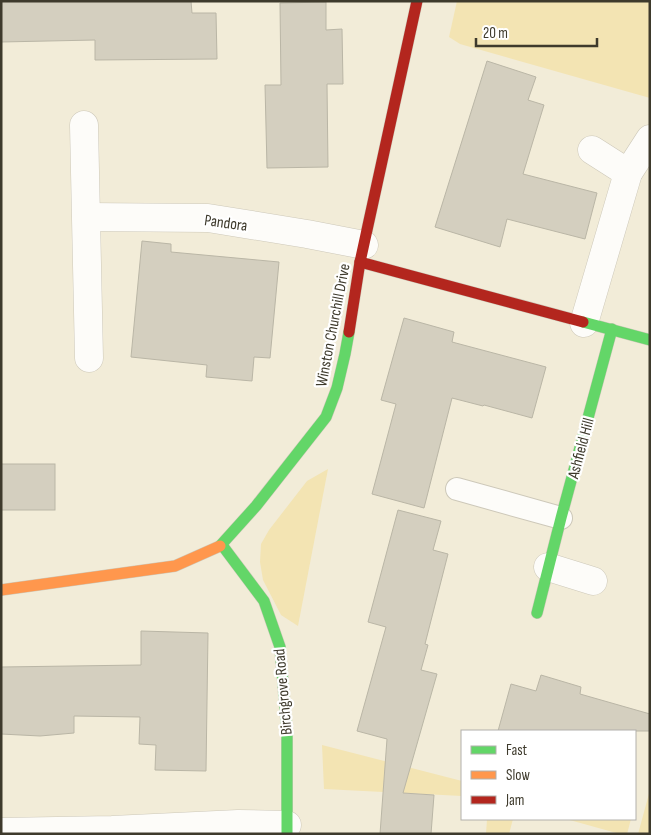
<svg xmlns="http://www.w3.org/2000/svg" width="651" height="835" font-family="'Sofia Sans Condensed',sans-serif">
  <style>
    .green { fill: #f3e4b3 }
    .building { fill: #d4cfbf; stroke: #bab6a6 }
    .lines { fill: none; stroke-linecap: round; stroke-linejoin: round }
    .lane-casing { stroke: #cdc8b9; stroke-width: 24 }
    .street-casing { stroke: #cdc8b9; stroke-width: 29 }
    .fast-casing { stroke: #cdc8b9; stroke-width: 12 }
    .slow-casing { stroke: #cdc8b9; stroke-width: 12 }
    .jam-casing { stroke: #cdc8b9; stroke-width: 12 }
    .lane { stroke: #fdfcf9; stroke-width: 22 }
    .street { stroke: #fdfcf9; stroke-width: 28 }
    .fast { stroke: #63d668; stroke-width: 11 }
    .slow { stroke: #ff974d; stroke-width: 11 }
    .jam { stroke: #b3261e; stroke-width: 11 }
    .labels { text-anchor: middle; stroke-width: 4.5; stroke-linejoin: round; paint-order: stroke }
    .street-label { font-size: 16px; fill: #3e3a2c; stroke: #fff }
  </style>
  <rect width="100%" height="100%" fill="#f2ecd8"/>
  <g class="green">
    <polygon points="457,1 650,1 650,98 460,44 449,37"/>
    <polygon points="328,469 298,626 281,615 263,580 260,562 261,544 269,530 307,481"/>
    <polygon points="322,745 462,781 462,796 324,789"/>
    <polygon points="650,790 650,834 638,834"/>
    <polygon points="487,819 513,819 509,834 486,834"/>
    <polygon points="566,819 631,819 627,834 620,834"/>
  </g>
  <g class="building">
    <polygon points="1,1 191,1 192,13 216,13 217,59 95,60 95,40 1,42"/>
    <polygon points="326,2 326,30 342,29 343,84 327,84 328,167 267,168 265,85 281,85 280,3"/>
    <polygon points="487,61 536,77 528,100 544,105 523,174 597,193 585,239 507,219 500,247 435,227"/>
    <polygon points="142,241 171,244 171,252 279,262 270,358 254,357 252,381 206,377 207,365 131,357"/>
    <polygon points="404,318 454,332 452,342 546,367 532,418 484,405 483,406 452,398 424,508 372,494 396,404 381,400"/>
    <rect x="1" y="464" width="54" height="46"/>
    <polygon points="398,510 441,521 433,550 448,554 425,644 428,645 421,670 437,674 403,793 434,795 431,834 380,834 387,739 357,731 386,627 368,622"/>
    <polygon points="141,631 208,633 206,771 155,770 156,745 139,744 140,717 74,716 74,733 40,736 1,734 1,667 141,665"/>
    <polygon points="541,675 581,687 580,694 650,714 650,731 498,731 511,684 536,691"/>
  </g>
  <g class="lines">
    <defs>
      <polyline id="lane" points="457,489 561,518"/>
      <g id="street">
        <polyline points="84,125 89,358"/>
        <polyline points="592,150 628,173"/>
        <polyline points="87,217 208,218 307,234 364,245"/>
        <polyline points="584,323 628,173 650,139"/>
        <polyline points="548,567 593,581"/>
        <polyline points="1,832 112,830 238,824 287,825"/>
      </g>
      <g id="fast">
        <polyline points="583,322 650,340"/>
        <polyline points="222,545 264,601 280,647 287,731 287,834"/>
        <polyline points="220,546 256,506 326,417 337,388 345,354 349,332"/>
        <polyline points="537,613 561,518 612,329"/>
      </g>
      <polyline id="slow" points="1,590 175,566 220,546"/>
      <g id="jam">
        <polyline points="360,262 583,322"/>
        <polyline points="349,332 360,262 417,1"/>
      </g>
    </defs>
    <use href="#lane" class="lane-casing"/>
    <use href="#street" class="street-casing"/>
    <use href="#fast" class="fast-casing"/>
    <use href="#slow" class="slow-casing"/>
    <use href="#jam" class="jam-casing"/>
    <use href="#lane" class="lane"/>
    <use href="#street" class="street"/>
    <use href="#fast" class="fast"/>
    <use href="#slow" class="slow"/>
    <use href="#jam" class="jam"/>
  </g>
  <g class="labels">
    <g class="street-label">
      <text transform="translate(226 222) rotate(8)" y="6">Pandora</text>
      <text transform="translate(332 325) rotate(-79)" y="6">Winston Churchill Drive</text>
      <text transform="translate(580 448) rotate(-75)" y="6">Ashfield Hill</text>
      <text transform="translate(282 692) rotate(-95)" y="6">Birchgrove Road</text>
    </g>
  </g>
  <rect width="651" height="835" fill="none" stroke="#3e3a2c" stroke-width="5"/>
  <rect x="461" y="730" width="175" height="90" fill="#ffffff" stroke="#b2b0ab"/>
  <rect x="471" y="746" width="25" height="8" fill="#63d668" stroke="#b2b0ab"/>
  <text x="506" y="755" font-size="15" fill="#3e3a2c">Fast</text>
  <rect x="471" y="771" width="25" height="8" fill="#ff974d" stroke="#b2b0ab"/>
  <text x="506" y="780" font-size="15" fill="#3e3a2c">Slow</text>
  <rect x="471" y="796" width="25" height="8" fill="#b3261e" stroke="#b2b0ab"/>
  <text x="506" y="805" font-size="15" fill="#3e3a2c">Jam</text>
  <path d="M476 38v8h121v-8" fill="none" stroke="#3e3a2c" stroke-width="2.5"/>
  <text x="483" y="38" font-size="15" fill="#3e3a2c" stroke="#ffffff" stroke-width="4" paint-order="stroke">20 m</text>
</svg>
